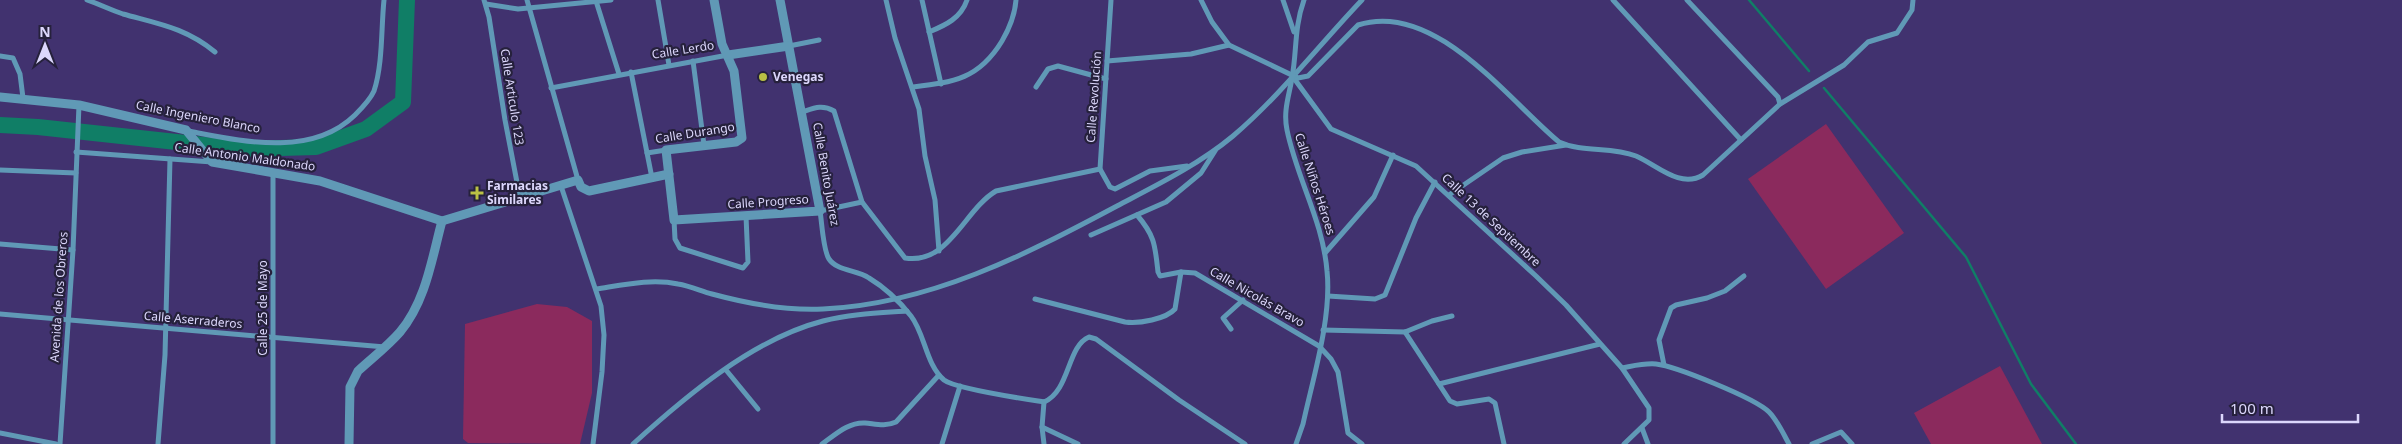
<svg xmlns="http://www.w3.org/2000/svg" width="2402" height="444" font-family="'Noto Sans',sans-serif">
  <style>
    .green { fill: #8b2a5d }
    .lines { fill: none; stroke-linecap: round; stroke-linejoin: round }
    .stream { stroke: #107e66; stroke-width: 2.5 }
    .river { stroke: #107e66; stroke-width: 16 }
    .minor { stroke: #6099b6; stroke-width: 5 }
    .tertiary { stroke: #6099b6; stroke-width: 9 }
    .poi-dot { fill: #bac045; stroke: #26213c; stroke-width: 2 }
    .labels { text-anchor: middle; stroke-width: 4.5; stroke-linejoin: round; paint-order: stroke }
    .street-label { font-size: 12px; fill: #dcd7fc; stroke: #26213c }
    .poi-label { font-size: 12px; font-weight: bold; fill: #dcd7fc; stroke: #26213c; text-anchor: start }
  </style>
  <rect width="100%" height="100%" fill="#41326f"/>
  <g class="green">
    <polygon points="1826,124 1904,233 1826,289 1748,179"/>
    <polygon points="537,304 567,307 592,321 592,393 580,444 468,443 463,439 465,324"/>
    <polygon points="2000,366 2042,444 1931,444 1914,413"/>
  </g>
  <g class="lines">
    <g class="stream">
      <polyline points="1749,0 1809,71"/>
      <polyline points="1824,88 1966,257 2031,384 2076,444"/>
    </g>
    <polyline class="river" points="0,125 38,127 241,149 316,147 366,129 403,102 407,0"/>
    <g class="minor">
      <path d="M87,0C99,4 111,10 123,14C159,24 186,28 215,52"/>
      <polyline points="484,0 489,17 505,120 520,198"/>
      <polyline points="527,0 578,180"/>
      <polyline points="658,0 669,65"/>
      <polyline points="886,0 895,38 919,109 925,156 935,200 939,251"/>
      <polyline points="922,0 941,84"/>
      <polyline points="1111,0 1100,169 1110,187 1115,189 1150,171 1187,166"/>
      <path d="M1201,0L1212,22L1229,45L1298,78L1308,76L1358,25C1435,0 1509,101 1559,142C1583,153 1611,146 1636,156C1657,165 1680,189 1703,175L1780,104L1844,65L1868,42L1897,33L1912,10L1913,0"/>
      <polyline points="1283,0 1294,32"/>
      <polyline points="1613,0 1741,140"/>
      <polyline points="1687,0 1778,97 1780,104"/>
      <polyline points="596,1 619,74"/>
      <polyline points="486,4 518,9 611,0"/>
      <path d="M929,32C946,25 961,18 967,0"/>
      <polyline points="789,46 819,40"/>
      <polyline points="0,56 13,58 20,74 23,98"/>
      <polyline points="693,61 704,145"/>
      <polyline points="1107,61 1191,54 1229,45"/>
      <polyline points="631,72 652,178"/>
      <polyline points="1293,77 1331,129 1416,166 1536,276 1566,305 1622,368 1649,408 1649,420 1624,444"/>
      <path d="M913,87C954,82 979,79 1002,41C1009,29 1015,14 1016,0"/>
      <polyline points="1036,87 1048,69 1058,66 1106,79"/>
      <polyline points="551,88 728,55"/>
      <path d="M802,112C814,108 822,104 834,111L862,202L905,258C949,265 964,210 996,191L1100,169"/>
      <path d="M188,131C241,141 311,158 355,115C362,108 370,100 374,91C383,63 381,29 384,0"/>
      <polyline points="76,152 212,162"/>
      <polyline points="647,153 666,150"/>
      <polyline points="0,170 76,173"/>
      <polyline points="561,186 601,306 604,335 602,372 593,444"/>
      <polyline points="1449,195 1503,158 1522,152 1566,145"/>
      <path d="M862,202L820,211C822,223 823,250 829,259C837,271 857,270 869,278C884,287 900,302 911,316C925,334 926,365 944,380C956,389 1025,399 1044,402"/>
      <path d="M1137,215C1155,236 1155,245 1158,272L1160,276L1181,272L1195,273L1319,346L1331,359L1338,372L1348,433L1362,444"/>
      <polyline points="674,220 675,239 680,248 743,268 748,262 746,216"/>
      <polyline points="1091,235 1166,202 1201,173 1215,151"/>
      <polyline points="0,244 73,250"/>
      <polyline points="1325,253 1374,197 1393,155"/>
      <path d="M596,289C622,285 652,278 678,284C690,286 701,291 712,294C749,304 785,311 823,309C930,304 1025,255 1117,206C1157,185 1198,165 1233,136C1280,96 1319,45 1362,0"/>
      <polyline points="1328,296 1375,299 1385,295 1416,218 1435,182"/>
      <path d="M1035,299L1125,322C1139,324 1166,319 1175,309L1181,272"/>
      <polyline points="0,314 385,347"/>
      <polyline points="1231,329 1223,318 1243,300"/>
      <polyline points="1323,330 1405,332 1432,321 1452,316"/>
      <polyline points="1405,332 1450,401 1457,404 1489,399 1495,403 1504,444"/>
      <polyline points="1664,365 1659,340 1671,308 1676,305 1707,298 1725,291 1744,276"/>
      <path d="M1622,368C1633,366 1644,363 1656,364C1675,366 1755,398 1769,412C1777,420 1783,433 1789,444"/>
      <polyline points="726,370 758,409"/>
      <polyline points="1439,384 1600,344"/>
      <path d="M1044,402C1070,391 1067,346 1089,337L1096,339L1179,400L1245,444"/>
      <polyline points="1044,402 1042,427 1044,444"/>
      <polyline points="1042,427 1078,444"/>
      <polyline points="1642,428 1648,444"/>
      <polyline points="0,433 56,444"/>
      <polyline points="60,444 73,250 79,105"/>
      <polyline points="158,444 165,355 170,159"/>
      <polyline points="273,444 273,172"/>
      <path d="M633,444C686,396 753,339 823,321C850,314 879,313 907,311"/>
      <path d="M822,444C835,435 848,422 865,423C876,424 885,427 896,422L939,375"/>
      <polyline points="942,444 960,386"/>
      <path d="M1296,444L1303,424C1313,378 1332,317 1327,271C1323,221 1297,179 1287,130C1283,111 1289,96 1292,78C1297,51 1294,28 1304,0"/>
      <polyline points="1812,444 1841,432 1852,444"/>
    </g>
    <g class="tertiary">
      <polyline points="714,0 722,44 734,71 742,138 736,142 666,150 674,220 820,211 780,0"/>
      <polyline points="728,55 789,46"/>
      <polyline points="0,97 79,105 186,130 212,162 320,181 442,221 578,180 581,187 589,191 669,174"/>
      <path d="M349,444L350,387L358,371C372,358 388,346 400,332C426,301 432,258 442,221"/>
    </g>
  </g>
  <g class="poi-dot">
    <circle cx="763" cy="77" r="5"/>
    <path d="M474.5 185.5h5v5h5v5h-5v5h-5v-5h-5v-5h5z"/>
  </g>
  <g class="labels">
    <g class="street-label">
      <text transform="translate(683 50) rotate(-9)" y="4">Calle Lerdo</text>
      <text transform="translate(512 97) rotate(81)" y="4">Calle Articulo 123</text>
      <text transform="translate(1094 97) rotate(-86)" y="4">Calle Revolución</text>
      <text transform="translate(198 117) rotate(11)" y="4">Calle Ingeniero Blanco</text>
      <text transform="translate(695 133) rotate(-9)" y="4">Calle Durango</text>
      <text transform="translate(245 157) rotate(8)" y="4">Calle Antonio Maldonado</text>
      <text transform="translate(826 174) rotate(80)" y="4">Calle Benito Juárez</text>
      <text transform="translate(1315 184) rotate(72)" y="4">Calle Niños Héroes</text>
      <text transform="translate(768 202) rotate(-4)" y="4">Calle Progreso</text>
      <text transform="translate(1491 220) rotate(43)" y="4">Calle 13 de Septiembre</text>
      <text transform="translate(59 297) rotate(-86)" y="4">Avenida de los Obreros</text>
      <text transform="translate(1257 297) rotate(30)" y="4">Calle Nicolás Bravo</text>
      <text transform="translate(263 308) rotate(-90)" y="4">Calle 25 de Mayo</text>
      <text transform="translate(193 320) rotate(5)" y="4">Calle Aserraderos</text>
    </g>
    <g class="poi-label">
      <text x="773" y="81">Venegas</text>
      <text x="487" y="190">Farmacias<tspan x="487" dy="14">Similares</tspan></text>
    </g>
  </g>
  <g transform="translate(45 45)" stroke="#26213c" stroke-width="4" paint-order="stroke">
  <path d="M0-4L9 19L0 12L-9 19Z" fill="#dcd7fc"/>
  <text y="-8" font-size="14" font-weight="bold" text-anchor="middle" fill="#dcd7fc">N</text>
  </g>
  <path d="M2222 414v8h136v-8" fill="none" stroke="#dcd7fc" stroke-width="2.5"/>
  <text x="2230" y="414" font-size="15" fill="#dcd7fc" stroke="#26213c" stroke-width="4" paint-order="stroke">100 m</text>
</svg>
